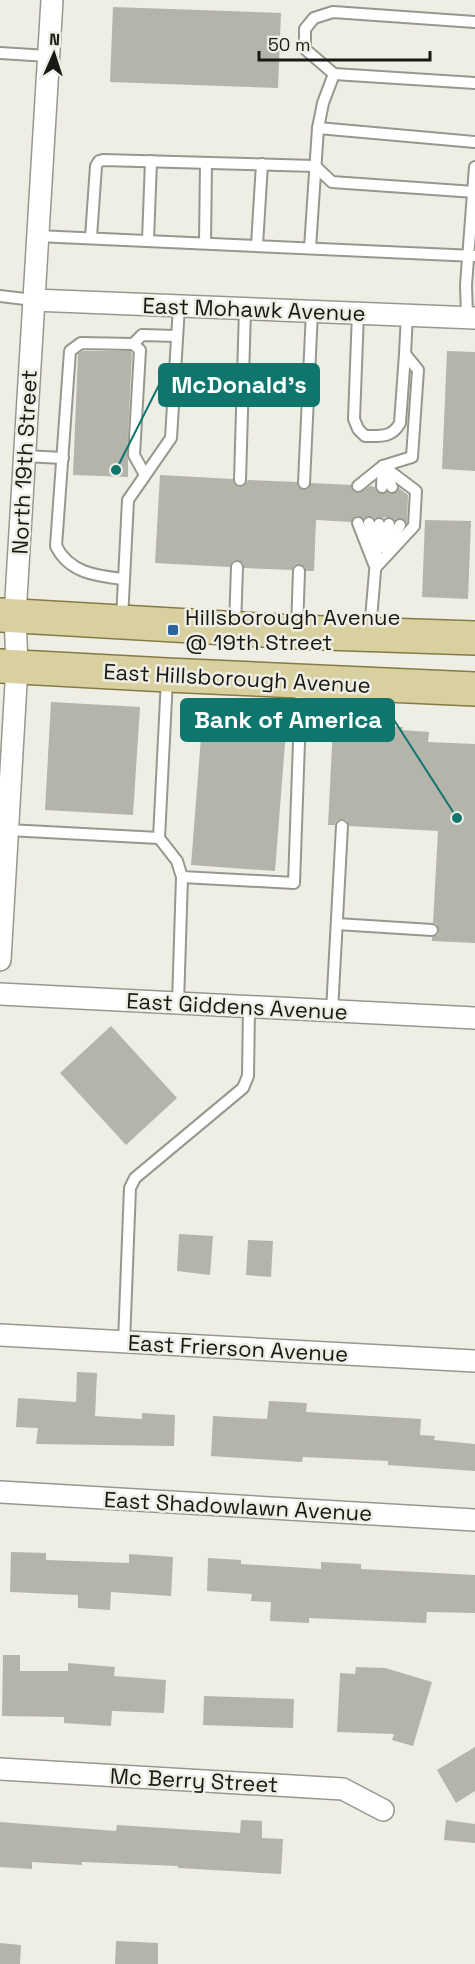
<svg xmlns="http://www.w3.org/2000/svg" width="475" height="1964" font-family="'Space Grotesk',sans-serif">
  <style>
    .building { fill: #b5b4ab }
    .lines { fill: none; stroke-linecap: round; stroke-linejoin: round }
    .service-casing { stroke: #98978e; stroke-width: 14 }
    .minor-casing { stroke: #98978e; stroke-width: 24 }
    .primary-casing { stroke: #857b46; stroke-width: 36 }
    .service { stroke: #fff; stroke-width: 10 }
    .minor { stroke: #fff; stroke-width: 21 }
    .primary { stroke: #d9d0a0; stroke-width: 33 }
    .poi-dot { fill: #2a659c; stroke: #efeee5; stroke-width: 2 }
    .labels { text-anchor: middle; stroke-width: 5; stroke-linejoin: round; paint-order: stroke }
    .street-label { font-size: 22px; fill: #181815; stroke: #efeee5 }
    .poi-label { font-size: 22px; fill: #181815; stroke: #efeee5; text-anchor: start }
    .leader { fill: none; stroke: #0f766e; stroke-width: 2 }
    .callout-dot { fill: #0f766e; stroke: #efeee5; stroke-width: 2 }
    .callout { fill: #0f766e; stroke: #0f766e; stroke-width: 2 }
    .callout-label { font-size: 24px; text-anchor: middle; font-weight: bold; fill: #fff }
  </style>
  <rect width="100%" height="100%" fill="#efeee5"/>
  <g class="building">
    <polygon points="113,7 281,13 278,88 110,82"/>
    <polygon points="83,351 130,351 132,353 127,455 128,460 128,477 73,475 78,354"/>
    <polygon points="447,351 475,352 475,471 442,469"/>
    <polygon points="160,475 233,479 234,484 239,487 244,486 248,480 297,482 298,487 303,490 308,489 311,483 351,485 353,491 359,493 370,486 375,487 376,491 381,494 387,492 394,494 399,488 408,495 407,522 401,518 395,520 391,517 375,518 369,516 364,518 356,516 351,522 316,520 314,571 306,571 305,567 300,564 295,565 292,570 244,568 243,563 238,560 233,561 230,567 155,563"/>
    <polygon points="425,520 471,521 468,599 422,597"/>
    <polygon points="51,702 140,707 133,815 45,810"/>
    <polygon points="203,712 287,718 275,871 191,865"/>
    <polygon points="371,726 403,727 402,730 429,732 428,742 475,744 475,943 432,941 432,937 438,935 439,930 437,924 433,923 438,831 349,826 347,820 342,819 336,821 335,825 328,825 333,727 338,727 340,733 345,734 351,732 352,728 371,729"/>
    <polygon points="111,1026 177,1098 126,1145 60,1073"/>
    <polygon points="179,1234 213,1236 210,1275 177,1271"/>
    <polygon points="248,1240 273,1241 271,1277 246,1275"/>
    <polygon points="77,1372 97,1373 95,1416 142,1419 142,1413 175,1415 174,1446 36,1444 38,1428 16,1427 18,1398 76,1402"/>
    <polygon points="269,1401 307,1403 306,1412 421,1419 420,1435 435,1436 434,1440 475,1444 475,1471 388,1465 388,1461 303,1457 302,1462 211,1456 213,1416 267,1419"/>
    <polygon points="11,1552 46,1553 46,1560 129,1563 129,1554 173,1557 171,1596 111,1592 110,1610 78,1608 78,1595 10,1592"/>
    <polygon points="208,1558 241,1560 241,1564 321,1569 321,1562 361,1564 361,1569 475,1575 475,1613 427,1612 426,1623 309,1618 309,1623 270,1621 271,1602 251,1601 252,1594 207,1591"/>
    <polygon points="3,1655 20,1655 20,1671 68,1671 68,1663 115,1667 114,1676 166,1680 164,1713 112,1711 111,1726 64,1723 64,1717 2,1716"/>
    <polygon points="356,1667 385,1668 432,1682 413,1746 392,1740 394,1734 337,1732 340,1673 355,1674"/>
    <polygon points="204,1696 294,1699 293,1728 203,1725"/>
    <polygon points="475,1747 475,1791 456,1803 437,1770"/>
    <polygon points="241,1820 262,1821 262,1838 283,1839 281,1874 178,1868 178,1866 82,1862 82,1865 32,1862 32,1869 0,1867 0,1822 116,1831 117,1825 240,1833"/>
    <polygon points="446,1820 475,1824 475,1843 444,1840"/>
    <polygon points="116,1941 158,1943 158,1964 115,1964"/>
    <polygon points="0,1943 21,1945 20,1964 0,1964"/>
  </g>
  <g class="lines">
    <defs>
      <g id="service">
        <polyline points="475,22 333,12 314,18 305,29 305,49 334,74 475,83"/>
        <polyline points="0,53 48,56"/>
        <polyline points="318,128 475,142"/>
        <polyline points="37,236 475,256"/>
        <polyline points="91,237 96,166 99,161 103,160 315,166 332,182 475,192"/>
        <polyline points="148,240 151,161"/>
        <polyline points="205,243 206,163"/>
        <polyline points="257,245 262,164"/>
        <polyline points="310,248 318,128 323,103 334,74"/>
        <polyline points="0,296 33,300"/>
        <path d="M358,313L354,419L358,429L365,436C380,436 392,438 400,423L405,354"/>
        <polyline points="467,317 466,285 475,167"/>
        <polyline points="133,344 142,335 177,336"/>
        <polyline points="24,456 63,458"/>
        <polyline points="384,469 392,487"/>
        <polyline points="240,480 245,309"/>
        <polyline points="304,483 312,311"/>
        <polyline points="358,486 383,466"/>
        <polyline points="382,487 383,466 412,457 418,370 405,354 407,315"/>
        <polyline points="358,523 374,564"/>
        <polyline points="369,523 372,546"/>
        <polyline points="382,547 389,524"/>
        <polyline points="386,549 400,525"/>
        <polyline points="376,567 414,526 416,491 383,466"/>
        <path d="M123,579C97,576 69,573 56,546L70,351L81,343L133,344L140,350L134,455L145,475"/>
        <polyline points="122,619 128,500 171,438 179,306"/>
        <polyline points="235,626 237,567"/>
        <polyline points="297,629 299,571"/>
        <polyline points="370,631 379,524"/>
        <polyline points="167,679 159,838 177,861 182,877 294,883 301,685"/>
        <polyline points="345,727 347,686"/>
        <polyline points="8,830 159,838"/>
        <polyline points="337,924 432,930"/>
        <polyline points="178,1003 182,877"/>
        <polyline points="332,1011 342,826"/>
        <polyline points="124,1342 130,1188 135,1178 243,1088 248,1076 249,1007"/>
      </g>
      <g id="minor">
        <polyline points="33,300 475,318"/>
        <polyline points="0,960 17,666 15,615 52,0"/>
        <polyline points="0,994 475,1018"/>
        <polyline points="0,1335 475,1361"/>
        <polyline points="0,1492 475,1520"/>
        <polyline points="0,1769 343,1789 383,1810"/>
      </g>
      <g id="primary">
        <polyline points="0,615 296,632 475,638"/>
        <polyline points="0,666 167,675 475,689"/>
      </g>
    </defs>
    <use href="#service" class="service-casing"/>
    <use href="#minor" class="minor-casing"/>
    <use href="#primary" class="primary-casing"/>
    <use href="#service" class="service"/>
    <use href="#minor" class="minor"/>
    <use href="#primary" class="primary"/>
  </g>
  <rect class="poi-dot" x="167" y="624" width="12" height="12" rx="3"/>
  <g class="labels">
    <g class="street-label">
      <text transform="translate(254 309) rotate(2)" y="8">East Mohawk Avenue</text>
      <text transform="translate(24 462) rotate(-87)" y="8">North 19th Street</text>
      <text transform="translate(237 678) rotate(3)" y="8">East Hillsborough Avenue</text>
      <text transform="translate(237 1006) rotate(3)" y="8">East Giddens Avenue</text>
      <text transform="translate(238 1348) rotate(3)" y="8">East Frierson Avenue</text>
      <text transform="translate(238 1506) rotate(3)" y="8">East Shadowlawn Avenue</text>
      <text transform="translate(194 1780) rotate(3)" y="8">Mc Berry Street</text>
    </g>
    <g class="poi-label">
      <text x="185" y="625">Hillsborough Avenue<tspan x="185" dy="25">@ 19th Street</tspan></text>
    </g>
  </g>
  <path class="leader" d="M116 470L159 385M457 818L394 720"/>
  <g class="callout-dot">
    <circle cx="116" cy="470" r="6"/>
    <circle cx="457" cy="818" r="6"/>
  </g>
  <g class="callout">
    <rect x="159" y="364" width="160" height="42" rx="6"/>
    <rect x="181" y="699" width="213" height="42" rx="6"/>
  </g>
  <g class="callout-label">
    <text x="239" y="393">McDonald's</text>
    <text x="288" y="728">Bank of America</text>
  </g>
  <g transform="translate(54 54) rotate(3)" stroke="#efeee5" stroke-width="4.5" paint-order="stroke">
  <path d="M0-4.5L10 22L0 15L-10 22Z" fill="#181815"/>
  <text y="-9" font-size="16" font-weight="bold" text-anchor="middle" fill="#181815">N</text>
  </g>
  <path d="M259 51v9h171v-9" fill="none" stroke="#181815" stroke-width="3"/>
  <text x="268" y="51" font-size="18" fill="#181815" stroke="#efeee5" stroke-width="4.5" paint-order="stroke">50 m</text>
</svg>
